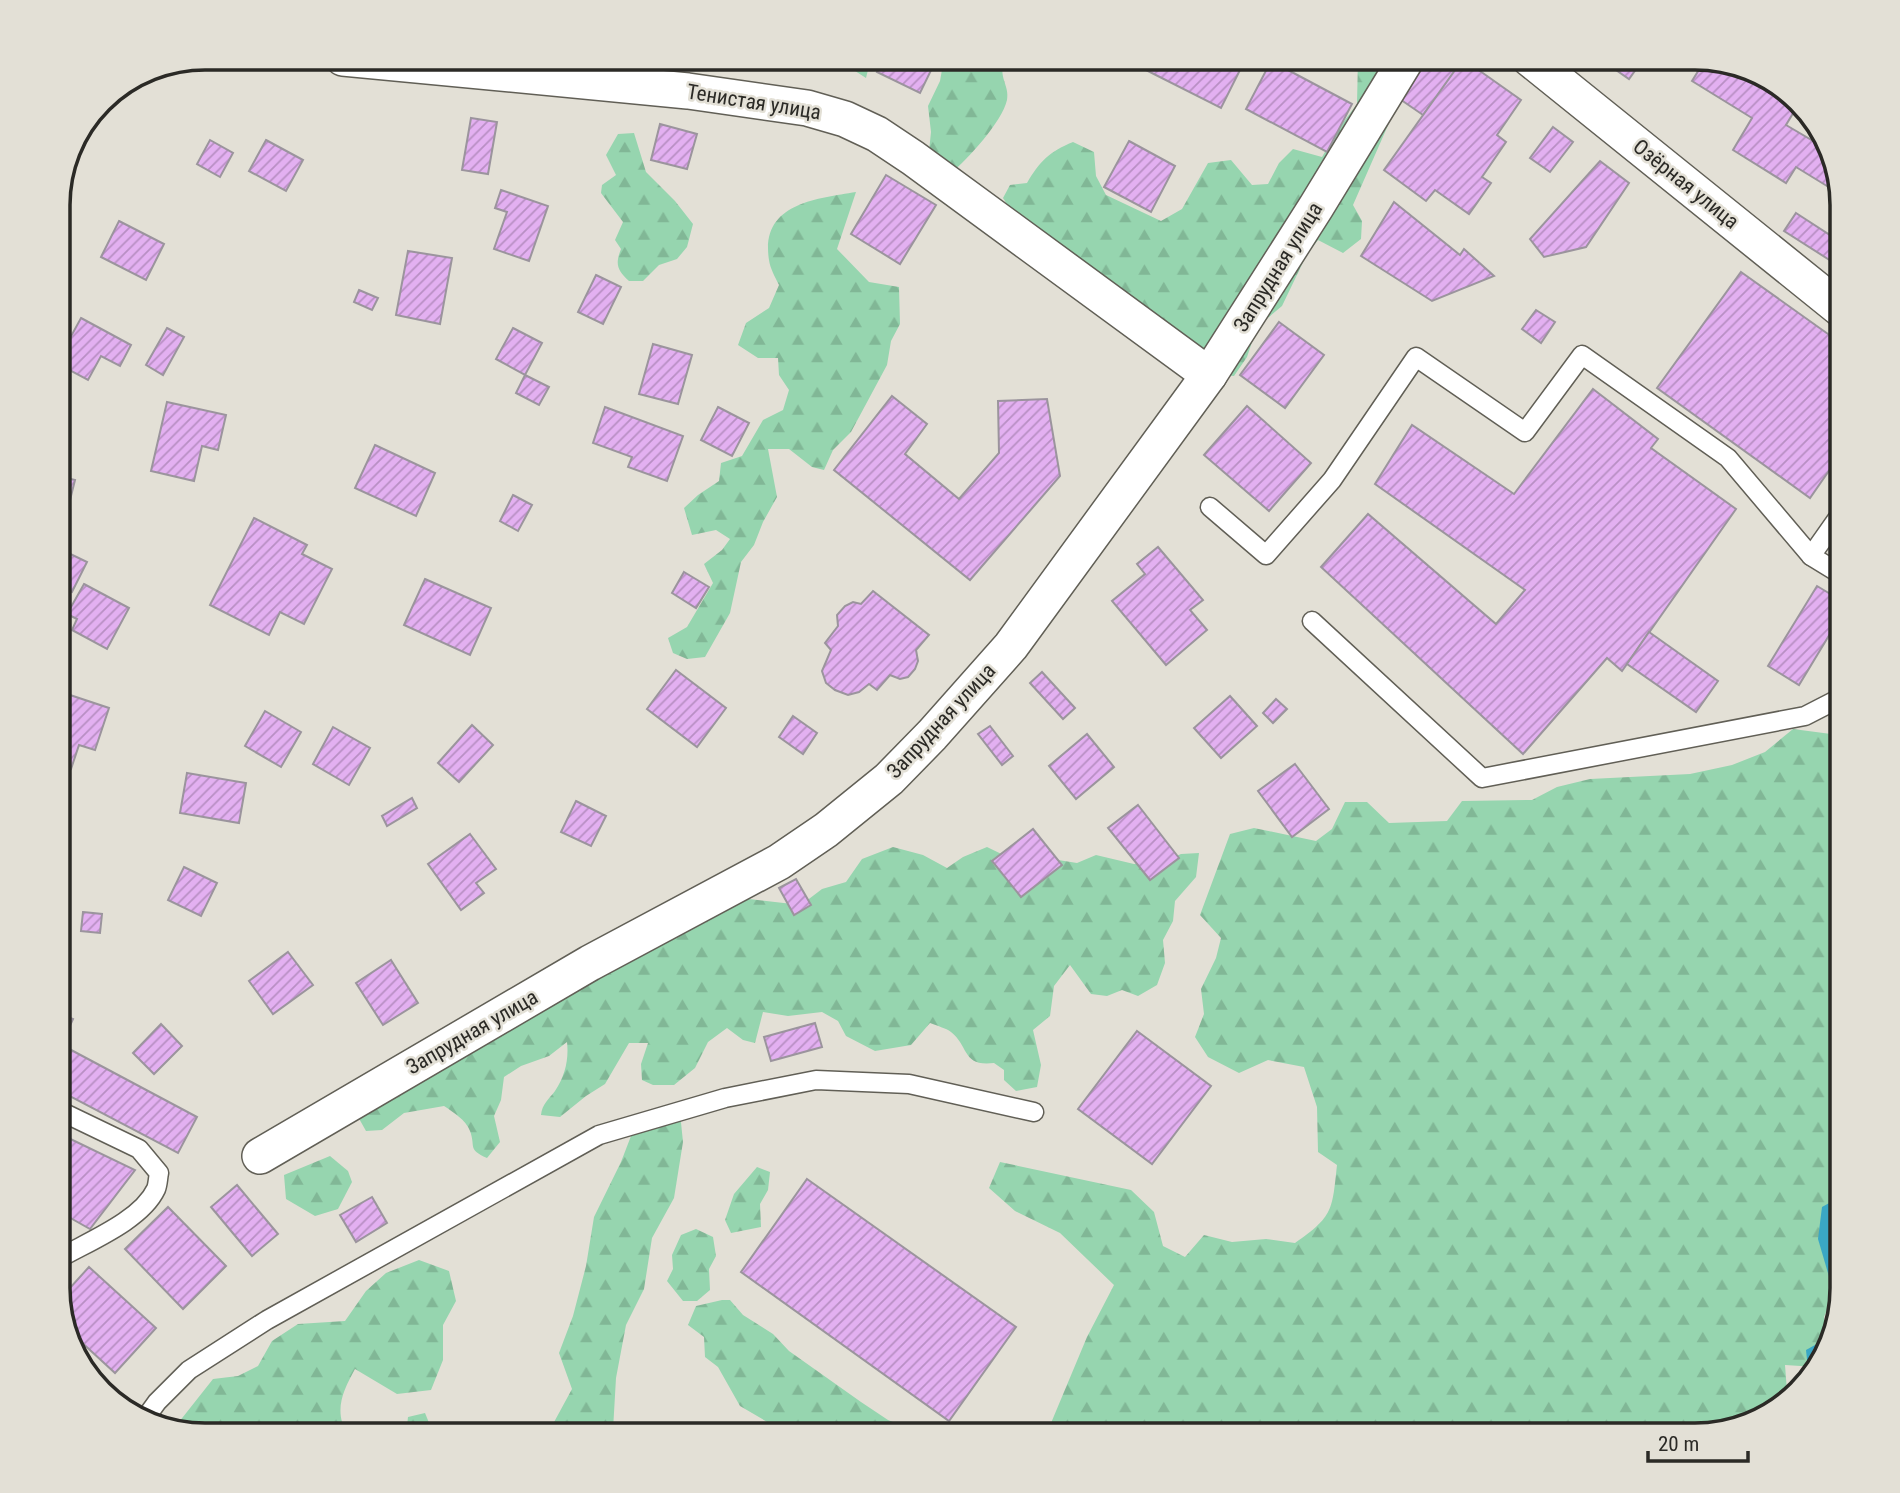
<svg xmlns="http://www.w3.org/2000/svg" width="1900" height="1493" font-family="'Roboto Condensed',sans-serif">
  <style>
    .forest { fill: url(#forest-firs) }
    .water { fill: #3aa7c5 }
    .building { fill: url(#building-hatch); stroke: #9b949d; stroke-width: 2 }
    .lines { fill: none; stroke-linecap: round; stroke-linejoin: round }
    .lane-casing { stroke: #615f56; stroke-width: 21 }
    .street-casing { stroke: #615f56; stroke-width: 38 }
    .lane { stroke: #fff; stroke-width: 18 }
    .street { stroke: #fff; stroke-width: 35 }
    .labels { text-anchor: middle; stroke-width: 5; stroke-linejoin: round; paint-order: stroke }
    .street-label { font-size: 21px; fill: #2b2a26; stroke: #e3e0d6 }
    .rim { fill: none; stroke: #2b2a26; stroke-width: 3.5 }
  </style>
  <defs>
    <pattern id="forest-firs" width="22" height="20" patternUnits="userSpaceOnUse" patternTransform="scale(1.75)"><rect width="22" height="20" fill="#96d5af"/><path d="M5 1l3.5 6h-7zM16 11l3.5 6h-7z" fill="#81b796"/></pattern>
    <pattern id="building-hatch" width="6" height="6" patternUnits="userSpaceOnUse" patternTransform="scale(1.75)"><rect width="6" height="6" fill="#e3b0f1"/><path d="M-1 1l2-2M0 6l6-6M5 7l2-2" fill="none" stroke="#b88fc3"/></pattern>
  </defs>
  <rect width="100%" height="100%" fill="#e3e0d6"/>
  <g class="forest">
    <polygon points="830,58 871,58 866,78 838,60"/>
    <path d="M944,58H1005C997,77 1010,85 1007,100C1002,122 968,159 951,173L928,161L931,132L928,106L940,81Z"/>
    <path d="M1358,58H1396L1389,123L1353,205L1362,221L1361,239L1343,253L1318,240L1307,254L1282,306L1257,327L1247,357L1234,376L1210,374L1014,215L1003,198L1010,185L1027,183C1040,161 1049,152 1073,142L1094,152L1096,176L1106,195L1161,221L1182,209L1208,163L1231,160L1252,185L1268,184L1279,163L1293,149L1322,157L1339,128L1357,104Z"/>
    <path d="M634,133L646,172L675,201L693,224L687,247L677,259L659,265L643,281H629C617,270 615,264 621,249L615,240L623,222L601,193L602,185L616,175L606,155L618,134Z"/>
    <path d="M856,192L837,249L869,282L899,287L900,324L891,341L887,365L851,432L833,450L824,470L812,467L789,449H768L777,497L763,522L754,545L741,562L730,613L705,657L687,659L673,653L668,638L687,627L713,583L704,564L722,550L730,539L716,530L692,535L684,508L698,495L719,481L721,463L742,456L763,420L783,410L789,390L779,375L778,358H758L738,345L746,323L769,308L779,285C775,277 770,268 769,260C760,204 814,199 856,192Z"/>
    <path d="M1793,729L1831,734L1842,739V1274L1824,1317L1829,1348L1816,1367L1785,1365L1787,1391L1791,1396L1760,1420L1695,1435H1046L1087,1337L1114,1285L1060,1233L1015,1211L989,1188L1000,1162L1131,1190L1154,1212L1163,1246L1185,1257L1204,1235L1232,1242L1266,1239L1295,1243C1334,1216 1332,1210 1337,1165L1318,1152L1317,1107L1304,1067L1268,1060L1239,1073L1208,1057L1195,1037L1204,1014L1201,989L1216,958L1221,938L1200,915L1230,834L1254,828L1316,841L1332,829L1345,802H1367L1389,823L1447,821L1462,801L1532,800L1557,787L1590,779L1690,774L1732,765L1765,752Z"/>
    <path d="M893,847L923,855L947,868L963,857L987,847L1037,871L1052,859L1077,863L1096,855L1134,864L1160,863L1181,854L1199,853L1196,877L1175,901L1173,921L1163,940L1165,963L1157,985L1138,996L1122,990L1107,996L1091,994L1070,965L1054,986L1050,1016L1033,1030L1041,1065L1037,1087L1016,1091L1004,1080V1070L994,1063C962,1067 969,1046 951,1032C946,1028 937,1026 930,1023L911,1045L875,1051L846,1036L838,1021L822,1012L788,1016L763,1012L755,1043L743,1040L727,1028L708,1042L695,1068L674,1085H653L642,1080L641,1064L648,1043H629L605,1084L586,1096L560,1117L541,1115C542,1104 549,1099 555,1091C565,1076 569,1060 567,1042L549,1056L521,1066L504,1077L501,1100L494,1116L500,1142L487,1158C467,1149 476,1147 470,1131C466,1120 453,1112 444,1106L404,1113L382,1130L366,1131L357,1115L590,978L607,975L675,924L705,923L724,906L749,899L801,905L822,889L846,882L862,859Z"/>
    <polygon points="679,1103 683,1142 674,1198 652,1238 644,1289 626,1325 616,1378 613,1430 610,1435 547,1435 572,1389 559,1353 573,1316 586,1266 594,1217 621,1162 636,1123 655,1109"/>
    <polygon points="330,1156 348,1171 352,1182 338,1209 315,1216 286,1199 284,1175"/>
    <polygon points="757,1167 770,1172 768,1190 760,1204 761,1227 731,1233 725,1220 734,1194"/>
    <polygon points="696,1229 713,1237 716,1256 709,1269 710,1290 697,1301 683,1301 667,1281 673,1269 672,1255 681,1235"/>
    <path d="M419,1260L449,1271L456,1301L443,1325V1360L431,1390L397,1394L355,1369C343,1391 333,1411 348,1435H205L160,1428L179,1422L213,1379L238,1376L258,1366L272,1341L298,1324L345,1321L366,1291L386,1273Z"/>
    <polygon points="722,1300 730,1300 743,1315 773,1334 789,1351 861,1402 888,1420 910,1429 916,1435 770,1435 774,1426 740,1406 718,1367 705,1357 704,1337 688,1325 696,1306"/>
    <polygon points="425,1413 434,1435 406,1435 408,1417"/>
  </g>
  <g class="water">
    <polygon points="1842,1196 1842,1288 1838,1307 1818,1239 1822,1207"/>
    <polygon points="1833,1335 1831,1344 1809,1379 1806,1350"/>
  </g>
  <g class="building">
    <polygon points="884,58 937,58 920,93 877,72"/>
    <polygon points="1140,58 1246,58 1221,108 1136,65"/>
    <polygon points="1420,58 1466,58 1423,115 1394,95"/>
    <polygon points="1605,58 1644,58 1629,79 1603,61"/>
    <polygon points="1463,59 1521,100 1497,135 1506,142 1482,177 1491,183 1469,214 1435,190 1426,201 1384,170"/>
    <polygon points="1705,60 1751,69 1773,83 1770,88 1798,105 1786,125 1830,151 1840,194 1796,167 1786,183 1733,150 1752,118 1692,81"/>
    <polygon points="1271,61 1352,104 1327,152 1246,109"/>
    <polygon points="471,118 497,122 488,174 462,170"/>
    <polygon points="660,124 697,134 687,169 651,160"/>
    <polygon points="1553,127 1573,142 1550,172 1530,158"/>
    <polygon points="210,140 233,153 220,177 197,164"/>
    <polygon points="266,140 303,160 286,191 249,171"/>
    <polygon points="1129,141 1175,166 1151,212 1104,187"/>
    <polygon points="1600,161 1629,183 1586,247 1544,257 1530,239"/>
    <polygon points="886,175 936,205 900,264 851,234"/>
    <polygon points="501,190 548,206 529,261 494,249 507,212 495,208"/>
    <polygon points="1394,202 1460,255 1464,249 1494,276 1432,301 1361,256"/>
    <polygon points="1796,213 1830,235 1842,216 1842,268 1784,231"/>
    <polygon points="119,221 164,244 146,280 101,257"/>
    <polygon points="408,251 452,258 440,324 396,315"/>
    <polygon points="1741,272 1842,344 1842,452 1810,498 1657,388"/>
    <polygon points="596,275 621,287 603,324 578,312"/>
    <polygon points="359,290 378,298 372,310 354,302"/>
    <polygon points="1536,310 1555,322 1541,343 1522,329"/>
    <polygon points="81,318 131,345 120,366 101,356 88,380 58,364 58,360"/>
    <polygon points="1279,322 1324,355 1285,408 1240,375"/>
    <polygon points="167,328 184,337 163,375 146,365"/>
    <polygon points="513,328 542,343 525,375 496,359"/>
    <polygon points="653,344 692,355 678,404 639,394"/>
    <polygon points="525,375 549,387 539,405 516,393"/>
    <polygon points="1593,389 1658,439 1651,448 1736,509 1622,671 1607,658 1523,754 1321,567 1368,514 1496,624 1525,590 1375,484 1412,425 1514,494"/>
    <polygon points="892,396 927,424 905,454 959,499 999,453 998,401 1047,399 1060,476 970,580 834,470"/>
    <polygon points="167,402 226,415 218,450 202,446 194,481 151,471"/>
    <polygon points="1247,406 1311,463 1269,511 1204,455"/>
    <polygon points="605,407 683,436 667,481 628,467 632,457 593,443"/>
    <polygon points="718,407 749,423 732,456 701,440"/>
    <polygon points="375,445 435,473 416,516 355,488"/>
    <polygon points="58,476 75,480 60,540 58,539"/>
    <polygon points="513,495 532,505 518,531 500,521"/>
    <polygon points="254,518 307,545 302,554 332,569 304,624 280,612 269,635 210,605"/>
    <polygon points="1158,547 1203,600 1190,610 1207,630 1166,665 1112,601 1145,574 1137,564"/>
    <polygon points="58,548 87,562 72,592 58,585"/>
    <polygon points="684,572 709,587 696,608 672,593"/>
    <polygon points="425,579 491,608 470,655 404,625"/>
    <polygon points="84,584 129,608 107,649 72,630 77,619 67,614"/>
    <polygon points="1817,586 1842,601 1842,614 1799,685 1768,666"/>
    <polygon points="873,591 929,635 916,650 918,661 915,669 908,677 900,679 890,675 877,690 869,684 859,692 848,695 835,690 826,683 822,671 831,650 825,643 838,626 837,615 845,606 853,602 861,604"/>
    <polygon points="1649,632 1718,681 1696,712 1627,664"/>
    <polygon points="676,670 726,708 697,747 647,709"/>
    <polygon points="1042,672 1075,708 1063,719 1030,683"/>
    <polygon points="58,691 109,708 95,750 79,745 71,769 58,765"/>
    <polygon points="1230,696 1257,726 1221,758 1194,728"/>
    <polygon points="1276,699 1287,709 1273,723 1263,713"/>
    <polygon points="265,711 301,732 281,767 245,746"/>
    <polygon points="793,716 817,733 803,754 779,737"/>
    <polygon points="472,725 493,745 459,782 438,763"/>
    <polygon points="990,726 1013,756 1002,765 978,734"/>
    <polygon points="333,727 370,748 349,785 313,764"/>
    <polygon points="1087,734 1114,767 1076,799 1049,766"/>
    <polygon points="1295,764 1329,809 1292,837 1258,791"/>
    <polygon points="187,773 246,783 239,823 180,813"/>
    <polygon points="412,798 417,808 387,826 382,816"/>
    <polygon points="576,801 606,816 591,846 561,832"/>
    <polygon points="1138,805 1179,858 1150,880 1108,828"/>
    <polygon points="1033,829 1062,865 1021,897 992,861"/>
    <polygon points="470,834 496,869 476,883 484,893 461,910 428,864"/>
    <polygon points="184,867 217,883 201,916 168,900"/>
    <polygon points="796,879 811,905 794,915 779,888"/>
    <polygon points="83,912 102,914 100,933 81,931"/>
    <polygon points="288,952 313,985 273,1014 249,981"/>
    <polygon points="391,960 418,1003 383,1025 356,983"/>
    <polygon points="58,1013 73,1019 64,1039 58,1036"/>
    <polygon points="815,1023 822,1047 771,1061 764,1037"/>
    <polygon points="161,1024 182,1046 154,1074 133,1053"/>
    <polygon points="1137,1031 1211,1086 1152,1164 1078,1109"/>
    <polygon points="58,1043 197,1117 178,1153 58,1090"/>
    <polygon points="58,1133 135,1170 90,1229 58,1211"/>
    <polygon points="807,1179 1016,1327 949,1421 741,1272"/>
    <polygon points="237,1185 278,1234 252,1256 211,1207"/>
    <polygon points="372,1197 387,1223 356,1242 340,1215"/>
    <polygon points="168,1207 226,1266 183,1309 125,1249"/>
    <polygon points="89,1267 156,1328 115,1373 66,1328 59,1300"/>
  </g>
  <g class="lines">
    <defs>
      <g id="lane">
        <polyline points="1210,507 1266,555 1332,480 1416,357 1525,432 1582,355 1728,458 1811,556 1842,575"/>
        <polyline points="1811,556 1842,512"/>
        <polyline points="1312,621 1482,778 1805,716 1842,697"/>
        <path d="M58,1259C87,1242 141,1221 156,1189C158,1184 158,1177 159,1173L139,1149L58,1110"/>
        <polyline points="144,1420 157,1402 189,1370 267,1320 599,1135 725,1098 816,1080 909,1084 1034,1112"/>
      </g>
      <g id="street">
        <polyline points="343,58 688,91 807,108 845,119 877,134 913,158 1209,375"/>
        <polyline points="1529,58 1842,310"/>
        <polyline points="260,1156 590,963 779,862 826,830 889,779 932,735 1011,646 1209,375 1316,207 1407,58"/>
      </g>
    </defs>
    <use href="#lane" class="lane-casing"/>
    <use href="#street" class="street-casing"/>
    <use href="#lane" class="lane"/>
    <use href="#street" class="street"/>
  </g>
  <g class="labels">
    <g class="street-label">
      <text transform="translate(754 102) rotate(9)" y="7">Тенистая улица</text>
      <text transform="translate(1686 184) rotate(39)" y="7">Озёрная улица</text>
      <text transform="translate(1278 267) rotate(-58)" y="7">Запрудная улица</text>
      <text transform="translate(941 721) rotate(-47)" y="7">Запрудная улица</text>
      <text transform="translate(472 1032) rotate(-30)" y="7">Запрудная улица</text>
    </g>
  </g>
  <path d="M0 0H1900V1493H0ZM205 70H1695A135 135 0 0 1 1830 205V1288A135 135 0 0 1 1695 1423H205A135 135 0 0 1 70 1288V205A135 135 0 0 1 205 70Z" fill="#e3e0d6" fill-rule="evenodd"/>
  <path class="rim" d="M205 70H1695A135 135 0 0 1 1830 205V1288A135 135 0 0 1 1695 1423H205A135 135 0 0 1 70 1288V205A135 135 0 0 1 205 70Z"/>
  <path d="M1648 1451v10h100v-10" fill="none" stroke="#2b2a26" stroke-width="3.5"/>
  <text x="1658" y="1451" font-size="21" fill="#2b2a26" stroke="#e3e0d6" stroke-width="5" paint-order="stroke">20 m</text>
</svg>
